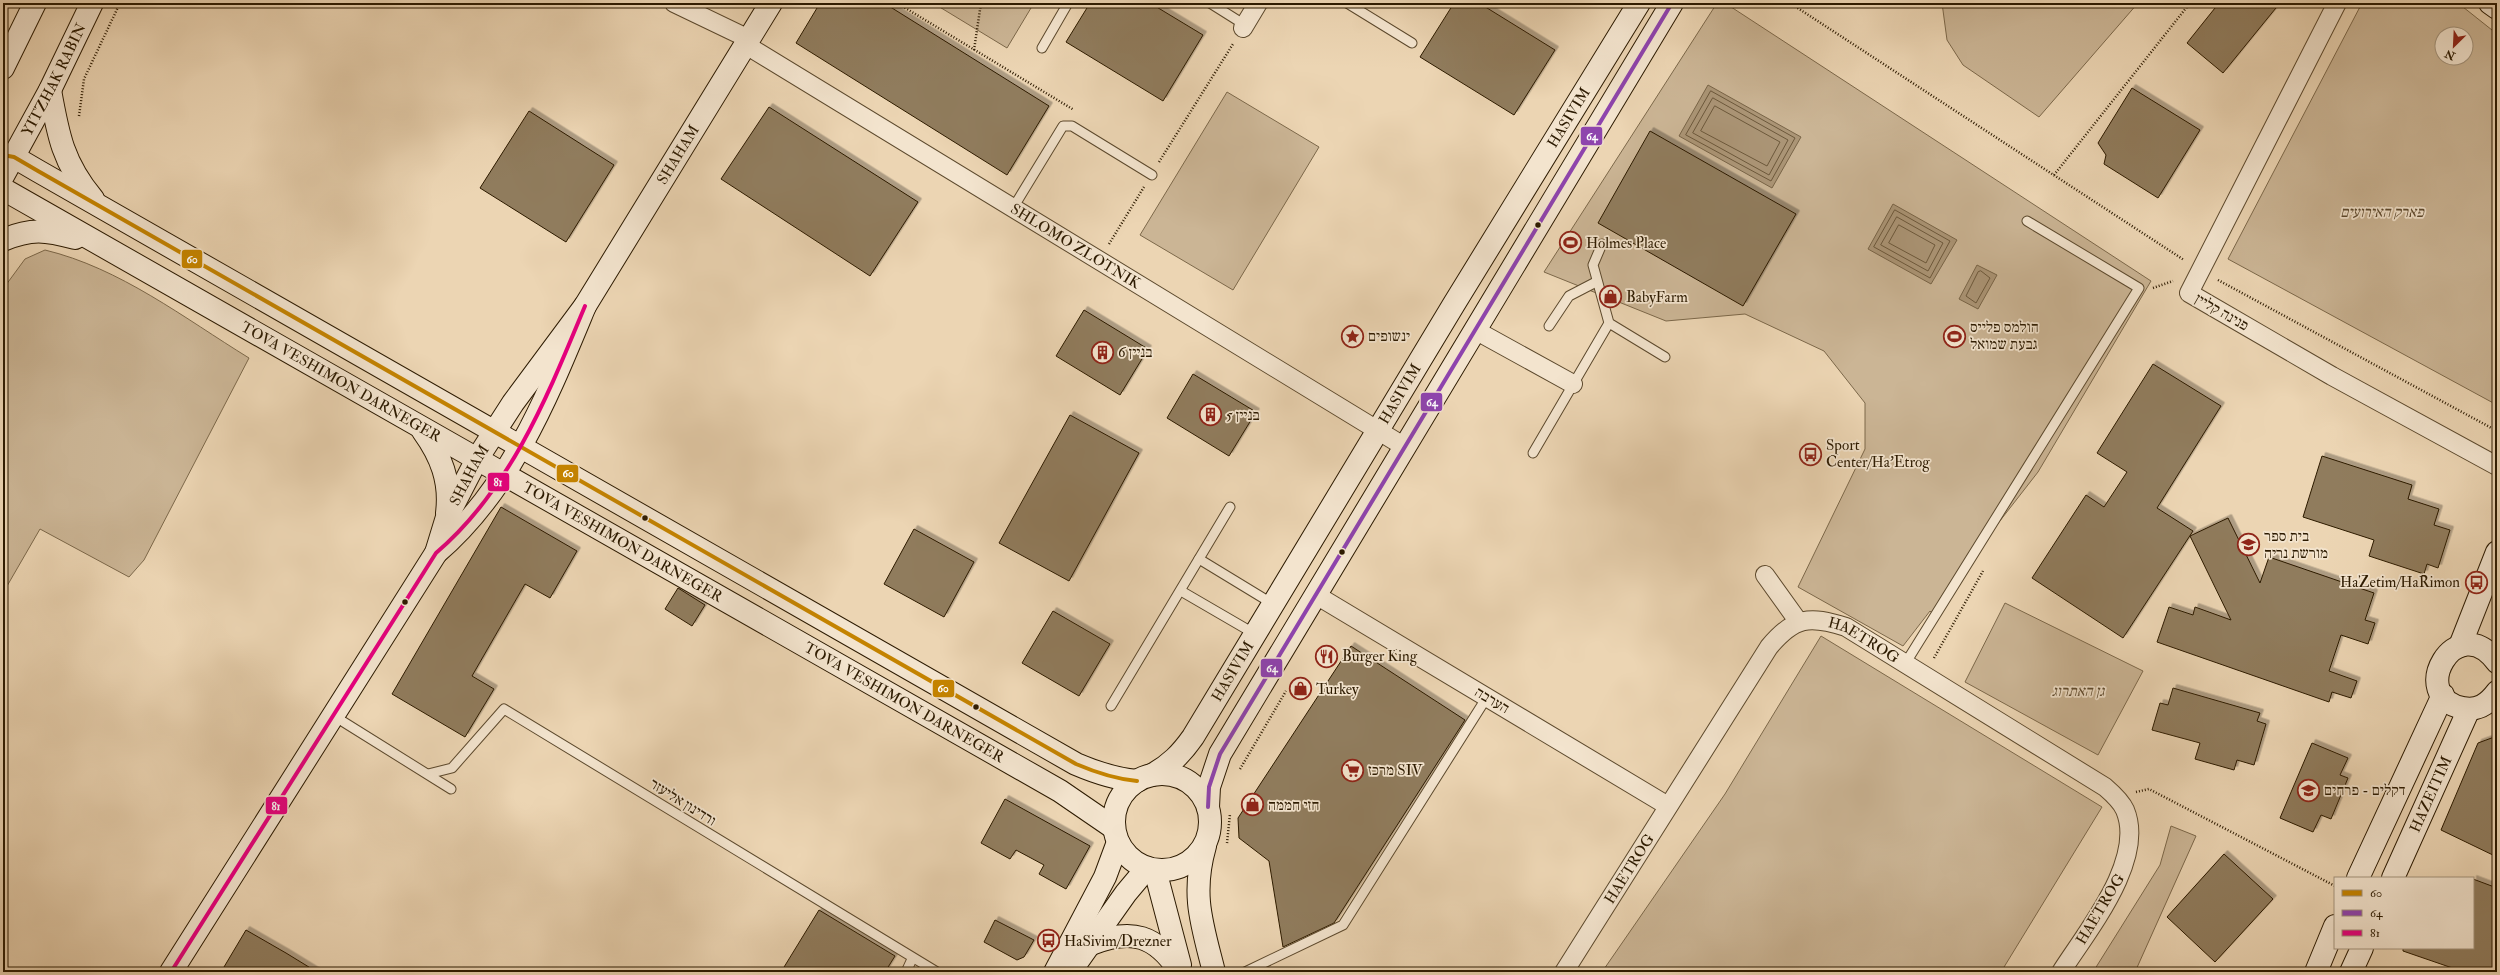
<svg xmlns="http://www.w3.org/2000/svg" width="2500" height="975" font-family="'IM FELL Double Pica','Frank Ruhl Libre',serif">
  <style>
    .green { fill: #cbb595; stroke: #7c684a; fill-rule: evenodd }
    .water { fill: #ab9576; stroke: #786447 }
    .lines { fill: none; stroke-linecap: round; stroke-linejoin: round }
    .shore { stroke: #6c583b; stroke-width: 1 }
    .building { fill: #907b5d; stroke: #2c1a00; filter: url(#shadow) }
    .lane-casing { stroke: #5c492d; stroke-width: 11 }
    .street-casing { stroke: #5c492d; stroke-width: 20 }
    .secondary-casing { stroke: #2c1a00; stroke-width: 24 }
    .path { stroke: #2c1a00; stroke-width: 2.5; stroke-dasharray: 1 2; stroke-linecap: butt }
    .lane { stroke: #f3e4ce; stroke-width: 9 }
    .street { stroke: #f3e4ce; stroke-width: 18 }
    .secondary { stroke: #f3e4ce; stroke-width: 22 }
    .bus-1-casing { stroke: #f3e4ce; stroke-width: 7 }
    .bus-2-casing { stroke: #f3e4ce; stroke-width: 7 }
    .bus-3-casing { stroke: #f3e4ce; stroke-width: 7 }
    .bus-1 { stroke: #c48300; stroke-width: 4 }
    .bus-2 { stroke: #8e44ad; stroke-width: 4 }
    .bus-3 { stroke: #e5007d; stroke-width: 4 }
    .bus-dot { fill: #2c1a00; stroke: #f3e4ce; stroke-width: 1.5 }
    .labels { text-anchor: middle; stroke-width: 3.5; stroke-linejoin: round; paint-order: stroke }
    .street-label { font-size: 15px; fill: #2c1a00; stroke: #f3e4ce }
    .park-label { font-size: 15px; font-style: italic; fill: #5c482d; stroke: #f3e4ce }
    .poi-label { font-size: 15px; fill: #2c1a00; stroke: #f3e4ce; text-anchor: start }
    .line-badge { stroke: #f3e4ce; stroke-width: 1.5 }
    .badge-label { font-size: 11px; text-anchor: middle; font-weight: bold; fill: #fff }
  </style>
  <defs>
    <filter id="shadow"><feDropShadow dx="3.5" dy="-3.5" stdDeviation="0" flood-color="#0004"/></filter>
  </defs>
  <rect width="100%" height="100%" fill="#ecd5b3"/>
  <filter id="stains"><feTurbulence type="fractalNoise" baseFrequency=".005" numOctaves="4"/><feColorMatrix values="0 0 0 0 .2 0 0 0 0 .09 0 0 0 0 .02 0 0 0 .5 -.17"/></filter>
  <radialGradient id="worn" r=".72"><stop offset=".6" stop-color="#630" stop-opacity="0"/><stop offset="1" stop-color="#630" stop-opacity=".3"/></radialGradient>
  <g class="green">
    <polygon points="933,3 1034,3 1007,48"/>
    <polygon points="1717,3 1725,3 2151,281 2038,472 1943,594 1932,613 1930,611 1903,646 1798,587 1865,449 1865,403 1824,351 1745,314 1666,321 1544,272"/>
    <polygon points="1942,3 2138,3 2039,117 1963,65 1947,40"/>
    <path d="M2362,3H2458L2497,34V405L2228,259ZM2442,34H2466V58H2442Z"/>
    <polygon points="1227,92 1319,147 1233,290 1140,235"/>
    <path d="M45,250C120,268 184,318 249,358L144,560L129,577L40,529L3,593V289L25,259Z"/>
    <polygon points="2005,603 2143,671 2098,755 1965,682"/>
    <polygon points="1821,636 2102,807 2001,972 1602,972 1725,794"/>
    <polygon points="2171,826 2196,836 2135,972 2093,972 2160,865"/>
  </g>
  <g class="water">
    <polygon points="1708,85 1801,137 1772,188 1679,136"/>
    <polygon points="1893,204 1957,240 1931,284 1868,249"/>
    <polygon points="1977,265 1997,275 1978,309 1959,299"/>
  </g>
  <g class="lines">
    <g class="shore">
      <polygon points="1711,91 1795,138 1771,181 1686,135"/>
      <polygon points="1713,98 1788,140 1769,175 1693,133"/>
      <polygon points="1715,106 1780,142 1767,166 1701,131"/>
      <polygon points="1895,210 1950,241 1930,278 1874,247"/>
      <polygon points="1897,217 1943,243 1928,271 1881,245"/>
      <polygon points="1899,225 1935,245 1926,263 1889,243"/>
      <polygon points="1981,271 1990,278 1976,303 1966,296 1978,272"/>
    </g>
  </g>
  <g class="building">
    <polygon points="820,3 884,3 1049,106 1007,175 796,43"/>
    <polygon points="1090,3 1150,3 1203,35 1163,101 1066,42"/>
    <polygon points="1454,3 1479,3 1555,50 1514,115 1420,57"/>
    <polygon points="2219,3 2280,3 2223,73 2187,43"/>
    <polygon points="2132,88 2200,130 2158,198 2104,164 2106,155 2098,143"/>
    <polygon points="769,107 918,202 870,276 721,179"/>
    <polygon points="529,111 614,165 566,242 480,188"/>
    <polygon points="1650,131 1796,214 1743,306 1598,223"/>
    <polygon points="1084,310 1148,349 1120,395 1056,356"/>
    <polygon points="2153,364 2221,406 2157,508 2193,531 2123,638 2032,578 2086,495 2104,507 2127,472 2097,453"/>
    <polygon points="1193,374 1256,412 1229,456 1167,418"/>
    <polygon points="1070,415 1139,453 1069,581 999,543"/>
    <polygon points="2322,456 2412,485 2408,499 2439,509 2434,525 2450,530 2438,568 2427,564 2424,574 2369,556 2374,540 2303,517"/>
    <polygon points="501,507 577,551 550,598 525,584 472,676 494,689 465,737 392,694"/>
    <polygon points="2228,518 2260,583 2269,557 2374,593 2365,620 2375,623 2368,644 2341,635 2329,671 2357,681 2351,698 2332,692 2329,702 2157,642 2169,607 2193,615 2195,607 2231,620 2190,536"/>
    <polygon points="914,529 974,562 944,617 884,584"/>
    <polygon points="678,588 705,605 692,626 665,609"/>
    <polygon points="1053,611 1110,644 1079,696 1022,663"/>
    <polygon points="1351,646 1465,720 1334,923 1283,947 1269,861 1239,838 1238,818"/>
    <polygon points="2173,688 2260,713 2257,721 2266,724 2254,765 2237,760 2234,770 2195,759 2200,743 2152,730 2160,703 2168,705"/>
    <polygon points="2497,736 2497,857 2441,830 2478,743"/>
    <polygon points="2312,743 2348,758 2340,775 2348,778 2331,819 2321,815 2313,832 2280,818"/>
    <polygon points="1005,799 1090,846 1066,889 1039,874 1044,865 1016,850 1010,859 981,843"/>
    <polygon points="2224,854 2273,899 2215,962 2167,917"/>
    <polygon points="2473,879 2497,888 2497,972 2464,972 2403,951 2403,948 2473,948"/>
    <polygon points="819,910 895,956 885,972 781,972"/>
    <polygon points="995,920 1034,940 1024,957 1017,960 984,942"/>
    <polygon points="246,930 286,953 317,972 221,972"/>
  </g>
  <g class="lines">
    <defs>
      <g id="lane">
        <polyline points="1210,3 1245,25"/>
        <polyline points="1347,3 1412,43"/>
        <polyline points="1042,48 1068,3"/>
        <polyline points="1013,208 1063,126 1072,126 1152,175"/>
        <polyline points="1602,244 1593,265 1609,323 1665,357"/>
        <polyline points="1549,326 1569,296 1596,282"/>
        <polyline points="1533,453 1609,323"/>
        <polyline points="1199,559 1273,604"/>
        <polyline points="1181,591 1255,634"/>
        <polyline points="1905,664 2139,288 2027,221"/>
        <polyline points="1111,706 1230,507"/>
        <polyline points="334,716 451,789"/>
        <polyline points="428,774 452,768 504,709 937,972"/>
        <polyline points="906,972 912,959"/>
        <polyline points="1245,972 1343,925 1487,697"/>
      </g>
      <g id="street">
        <polyline points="674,3 749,39"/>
        <polyline points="2337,3 2189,293 2332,376 2497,466"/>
        <polyline points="1243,28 1258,3"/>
        <path id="s1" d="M746,45L1405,447"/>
        <polyline points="1475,330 1573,384"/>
        <polyline points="1765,575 1798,621"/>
        <polyline points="1316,595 1668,806"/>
        <path id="s2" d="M1564,972L1769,647C1794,617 1809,615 1846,627L2105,787C2112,793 2121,801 2125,810C2146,860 2087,931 2061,972"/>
      </g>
      <g id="secondary">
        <polyline points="2490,3 2497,8"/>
        <polyline points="3,68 35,3"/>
        <path d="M50,90C58,135 63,163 93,199"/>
        <path d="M3,155L14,157L38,171L1076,764C1097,773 1115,779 1137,781"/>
        <path id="s3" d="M3,176L50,90L92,3"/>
        <path id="s4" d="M3,189L1060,791L1114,828"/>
        <path d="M3,240C31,228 46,230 75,238"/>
        <path d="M423,431C441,456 451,481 447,513"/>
        <path id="s5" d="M436,553L447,517L477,459L513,403L585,306L771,3"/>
        <polyline points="2460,646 2497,552"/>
        <path d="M2497,662C2456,607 2406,698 2463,708C2478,711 2488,704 2497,692"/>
        <circle cx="1162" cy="822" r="48"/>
        <path id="s6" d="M1152,775C1170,765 1181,754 1193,737L1454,304L1639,3"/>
        <polyline points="1208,807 1209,787 1220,754 1672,3"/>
        <path d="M1205,846C1191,895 1202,924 1214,972"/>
        <polyline points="1155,870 1180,965"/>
        <polyline points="2358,878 2443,695"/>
        <path id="s7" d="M2393,878L2469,709"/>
        <path d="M1091,944C1132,928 1156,935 1180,972"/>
        <path d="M171,972L436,553C511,489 548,395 585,306"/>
        <polyline points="1055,972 1105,877 1118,842"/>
        <polyline points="1070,972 1126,893 1147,868"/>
        <polyline points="2316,972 2335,926"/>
        <polyline points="2351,972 2362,948"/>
      </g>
    </defs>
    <use href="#lane" class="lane-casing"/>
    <use href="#street" class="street-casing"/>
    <use href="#secondary" class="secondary-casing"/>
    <g class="path">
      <polyline points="897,3 1074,110"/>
      <polyline points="1790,3 2184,260"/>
      <polyline points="974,50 981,3"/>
      <polyline points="79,116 84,79 120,3"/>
      <polyline points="1159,162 1233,44"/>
      <polyline points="2054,175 2190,3"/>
      <polyline points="1109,244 1144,187"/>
      <polyline points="2218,280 2497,431"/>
      <polyline points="2153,288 2173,281"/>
      <polyline points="1934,658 1983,571"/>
      <polyline points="1240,769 1286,691"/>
      <polyline points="2136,792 2149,789 2335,886"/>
      <polyline points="1227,843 1230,814"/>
    </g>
    <use href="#lane" class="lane"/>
    <use href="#street" class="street"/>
    <use href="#secondary" class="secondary"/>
    <defs>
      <path id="bus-1" d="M3,155L14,157L38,171L1076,764C1097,773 1115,779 1137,781"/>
      <polyline id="bus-2" points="1208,807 1209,787 1220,754 1672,3"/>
      <path id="bus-3" d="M171,972L436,553C511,489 548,395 585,306"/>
    </defs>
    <use href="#bus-1" class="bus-1-casing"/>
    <use href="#bus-2" class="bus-2-casing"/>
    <use href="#bus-3" class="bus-3-casing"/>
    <use href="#bus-1" class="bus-1"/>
    <use href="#bus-2" class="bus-2"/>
    <use href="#bus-3" class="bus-3"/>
  </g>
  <defs>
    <symbol id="stadium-ring" viewBox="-11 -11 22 22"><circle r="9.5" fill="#f3e4ce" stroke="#8f2418" stroke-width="1.5"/><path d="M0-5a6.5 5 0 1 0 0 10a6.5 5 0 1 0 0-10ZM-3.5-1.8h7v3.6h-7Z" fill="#8f2418"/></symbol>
    <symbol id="shop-ring" viewBox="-11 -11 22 22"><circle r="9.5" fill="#f3e4ce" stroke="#8f2418" stroke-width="1.5"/><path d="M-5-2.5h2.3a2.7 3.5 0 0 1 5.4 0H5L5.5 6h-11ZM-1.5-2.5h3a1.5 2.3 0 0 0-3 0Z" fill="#8f2418"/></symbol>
    <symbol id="sight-ring" viewBox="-11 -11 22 22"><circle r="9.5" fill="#f3e4ce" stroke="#8f2418" stroke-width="1.5"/><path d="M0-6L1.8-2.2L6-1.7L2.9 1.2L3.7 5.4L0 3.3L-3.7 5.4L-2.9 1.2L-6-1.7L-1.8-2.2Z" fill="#8f2418"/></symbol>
    <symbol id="building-ring" viewBox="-11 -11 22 22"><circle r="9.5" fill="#f3e4ce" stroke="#8f2418" stroke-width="1.5"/><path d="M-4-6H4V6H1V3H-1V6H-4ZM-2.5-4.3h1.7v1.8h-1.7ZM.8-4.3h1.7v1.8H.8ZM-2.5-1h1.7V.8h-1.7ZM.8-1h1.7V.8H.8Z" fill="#8f2418"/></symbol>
    <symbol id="bus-ring" viewBox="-11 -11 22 22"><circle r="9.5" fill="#f3e4ce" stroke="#8f2418" stroke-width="1.5"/><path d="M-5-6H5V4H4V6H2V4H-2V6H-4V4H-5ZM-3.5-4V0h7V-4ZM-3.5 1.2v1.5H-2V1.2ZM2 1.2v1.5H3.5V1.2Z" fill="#8f2418"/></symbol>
    <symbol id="school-ring" viewBox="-11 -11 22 22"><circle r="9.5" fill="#f3e4ce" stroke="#8f2418" stroke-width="1.5"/><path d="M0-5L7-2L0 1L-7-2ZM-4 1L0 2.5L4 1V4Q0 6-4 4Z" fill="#8f2418"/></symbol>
    <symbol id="restaurant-ring" viewBox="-11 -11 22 22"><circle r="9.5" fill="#f3e4ce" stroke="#8f2418" stroke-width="1.5"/><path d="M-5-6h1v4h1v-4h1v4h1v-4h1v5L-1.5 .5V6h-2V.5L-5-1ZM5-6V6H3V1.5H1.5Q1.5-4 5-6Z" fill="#8f2418"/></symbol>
    <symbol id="supermarket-ring" viewBox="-11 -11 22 22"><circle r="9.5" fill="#f3e4ce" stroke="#8f2418" stroke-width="1.5"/><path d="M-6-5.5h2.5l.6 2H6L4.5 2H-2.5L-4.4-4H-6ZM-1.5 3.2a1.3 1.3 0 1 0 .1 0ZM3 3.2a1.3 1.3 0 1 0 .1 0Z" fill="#8f2418"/></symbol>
  </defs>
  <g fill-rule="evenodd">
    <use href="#stadium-ring" x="1558" y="230" width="25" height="25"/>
    <use href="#shop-ring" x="1598" y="284" width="25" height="25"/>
    <use href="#sight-ring" x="1340" y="324" width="25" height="25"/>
    <use href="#stadium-ring" x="1942" y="324" width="25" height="25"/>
    <use href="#building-ring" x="1090" y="340" width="25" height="25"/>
    <use href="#building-ring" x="1198" y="402" width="25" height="25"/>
    <use href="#bus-ring" x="1798" y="442" width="25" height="25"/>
    <use href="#school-ring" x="2236" y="532" width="25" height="25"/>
    <use href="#bus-ring" x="2464" y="570" width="25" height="25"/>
    <use href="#restaurant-ring" x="1314" y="644" width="25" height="25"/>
    <use href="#shop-ring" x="1288" y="676" width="25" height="25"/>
    <use href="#supermarket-ring" x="1340" y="758" width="25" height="25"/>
    <use href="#school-ring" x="2296" y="778" width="25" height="25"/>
    <use href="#shop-ring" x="1240" y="792" width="25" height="25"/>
    <use href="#bus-ring" x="1036" y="928" width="25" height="25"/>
  </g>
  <g class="bus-dot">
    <circle cx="1538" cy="225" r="3.5"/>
    <circle cx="645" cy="518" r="3.5"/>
    <circle cx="1342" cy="552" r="3.5"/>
    <circle cx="405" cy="602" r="3.5"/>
    <circle cx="976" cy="707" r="3.5"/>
  </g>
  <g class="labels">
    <g class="street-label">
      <text dy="5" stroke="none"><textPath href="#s3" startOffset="109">YITZHAK RABIN</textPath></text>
      <text dy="5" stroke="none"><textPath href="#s6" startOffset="781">HASIVIM</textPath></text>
      <text dy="5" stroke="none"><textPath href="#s5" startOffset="468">SHAHAM</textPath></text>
      <text dy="5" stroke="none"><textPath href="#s1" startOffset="386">SHLOMO ZLOTNIK</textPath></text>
      <text transform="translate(2222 312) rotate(30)" y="5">פנינה קליין</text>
      <text dy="5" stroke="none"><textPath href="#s4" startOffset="389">TOVA VESHIMON DARNEGER</textPath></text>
      <text dy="5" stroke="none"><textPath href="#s6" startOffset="457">HASIVIM</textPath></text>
      <text dy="5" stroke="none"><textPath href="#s5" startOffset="85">SHAHAM</textPath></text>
      <text dy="5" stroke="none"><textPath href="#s4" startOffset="713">TOVA VESHIMON DARNEGER</textPath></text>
      <text dy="5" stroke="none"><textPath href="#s2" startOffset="493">HAETROG</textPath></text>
      <text dy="5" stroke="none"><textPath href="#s6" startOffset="133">HASIVIM</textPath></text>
      <text transform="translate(1492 700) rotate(31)" y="5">הערבה</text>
      <text dy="5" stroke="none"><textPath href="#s4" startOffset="1037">TOVA VESHIMON DARNEGER</textPath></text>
      <text dy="5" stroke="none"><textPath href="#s7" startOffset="92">HAZEITIM</textPath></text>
      <text transform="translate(683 802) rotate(32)" y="5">ורדינון אליעזר</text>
      <text dy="5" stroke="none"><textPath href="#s2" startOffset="122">HAETROG</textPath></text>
      <text transform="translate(2100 909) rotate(-59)" y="5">HAETROG</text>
    </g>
    <g class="park-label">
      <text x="2382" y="217">פארק האירועים</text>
      <text x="2078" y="696">גן האתרוג</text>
    </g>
    <g class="poi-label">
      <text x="1586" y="248">Holmes Place</text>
      <text x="1626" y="302">BabyFarm</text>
      <text x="1970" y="332">הולמס פלייס<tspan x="1970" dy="17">גבעת שמואל</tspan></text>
      <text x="1368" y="341">ינשופים</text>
      <text x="1118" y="357">בניין 6</text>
      <text x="1226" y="420">בניין 5</text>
      <text x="1826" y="450">Sport<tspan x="1826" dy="17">Center/Ha'Etrog</tspan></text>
      <text x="2264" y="541">בית ספר<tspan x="2264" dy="17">מורשת נריה</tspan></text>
      <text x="2460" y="587" text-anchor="end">HaZetim/HaRimon</text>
      <text x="1342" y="661">Burger King</text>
      <text x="1316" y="694">Turkey</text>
      <text x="1368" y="775">מרכז SIV</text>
      <text x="2324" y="795">דקלים - פרחים</text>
      <text x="1268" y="810">חזי חממה</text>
      <text x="1064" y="946">HaSivim/Drezner</text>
    </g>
  </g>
  <g class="line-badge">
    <rect x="1580" y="126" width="23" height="20" rx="4" fill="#8e44ad"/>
    <rect x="181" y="249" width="22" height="20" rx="4" fill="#c48300"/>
    <rect x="1420" y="392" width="23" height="20" rx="4" fill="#8e44ad"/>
    <rect x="556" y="464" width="23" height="19" rx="4" fill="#c48300"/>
    <rect x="487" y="472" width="23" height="20" rx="4" fill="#e5007d"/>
    <rect x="1260" y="658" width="23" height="20" rx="4" fill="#8e44ad"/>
    <rect x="932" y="679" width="23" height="19" rx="4" fill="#c48300"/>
    <rect x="265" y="796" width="23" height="19" rx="4" fill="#e5007d"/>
  </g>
  <g class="badge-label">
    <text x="1592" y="140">64</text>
    <text x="192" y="263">60</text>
    <text x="1432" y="406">64</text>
    <text x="568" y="477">60</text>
    <text x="498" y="486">81</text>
    <text x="1272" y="672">64</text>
    <text x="943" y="692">60</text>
    <text x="276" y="810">81</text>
  </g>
  <rect width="2500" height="975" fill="none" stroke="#ecd5b3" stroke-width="16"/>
  <rect x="4" y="4" width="2492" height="967" fill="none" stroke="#2c1a00" stroke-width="2"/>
  <rect x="8" y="8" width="2484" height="959" fill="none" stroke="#2c1a00"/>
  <rect x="2334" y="877" width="140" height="72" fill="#f3e4ce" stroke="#a3937c"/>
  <rect x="2342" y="890" width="20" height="6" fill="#c48300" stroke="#a3937c"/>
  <text x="2370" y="897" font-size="12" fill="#2c1a00">60</text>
  <rect x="2342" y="910" width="20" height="6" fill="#8e44ad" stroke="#a3937c"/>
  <text x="2370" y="917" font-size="12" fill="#2c1a00">64</text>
  <rect x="2342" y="930" width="20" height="6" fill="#e5007d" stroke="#a3937c"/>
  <text x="2370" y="937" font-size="12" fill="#2c1a00">81</text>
  <g transform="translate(2454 46) rotate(204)"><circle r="19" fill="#f3e4ce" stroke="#a3937c"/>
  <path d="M0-3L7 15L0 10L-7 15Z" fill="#8f2418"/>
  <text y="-6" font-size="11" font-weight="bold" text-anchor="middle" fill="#2c1a00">N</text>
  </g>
  <rect width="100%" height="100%" filter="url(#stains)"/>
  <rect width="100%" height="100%" fill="url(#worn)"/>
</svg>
